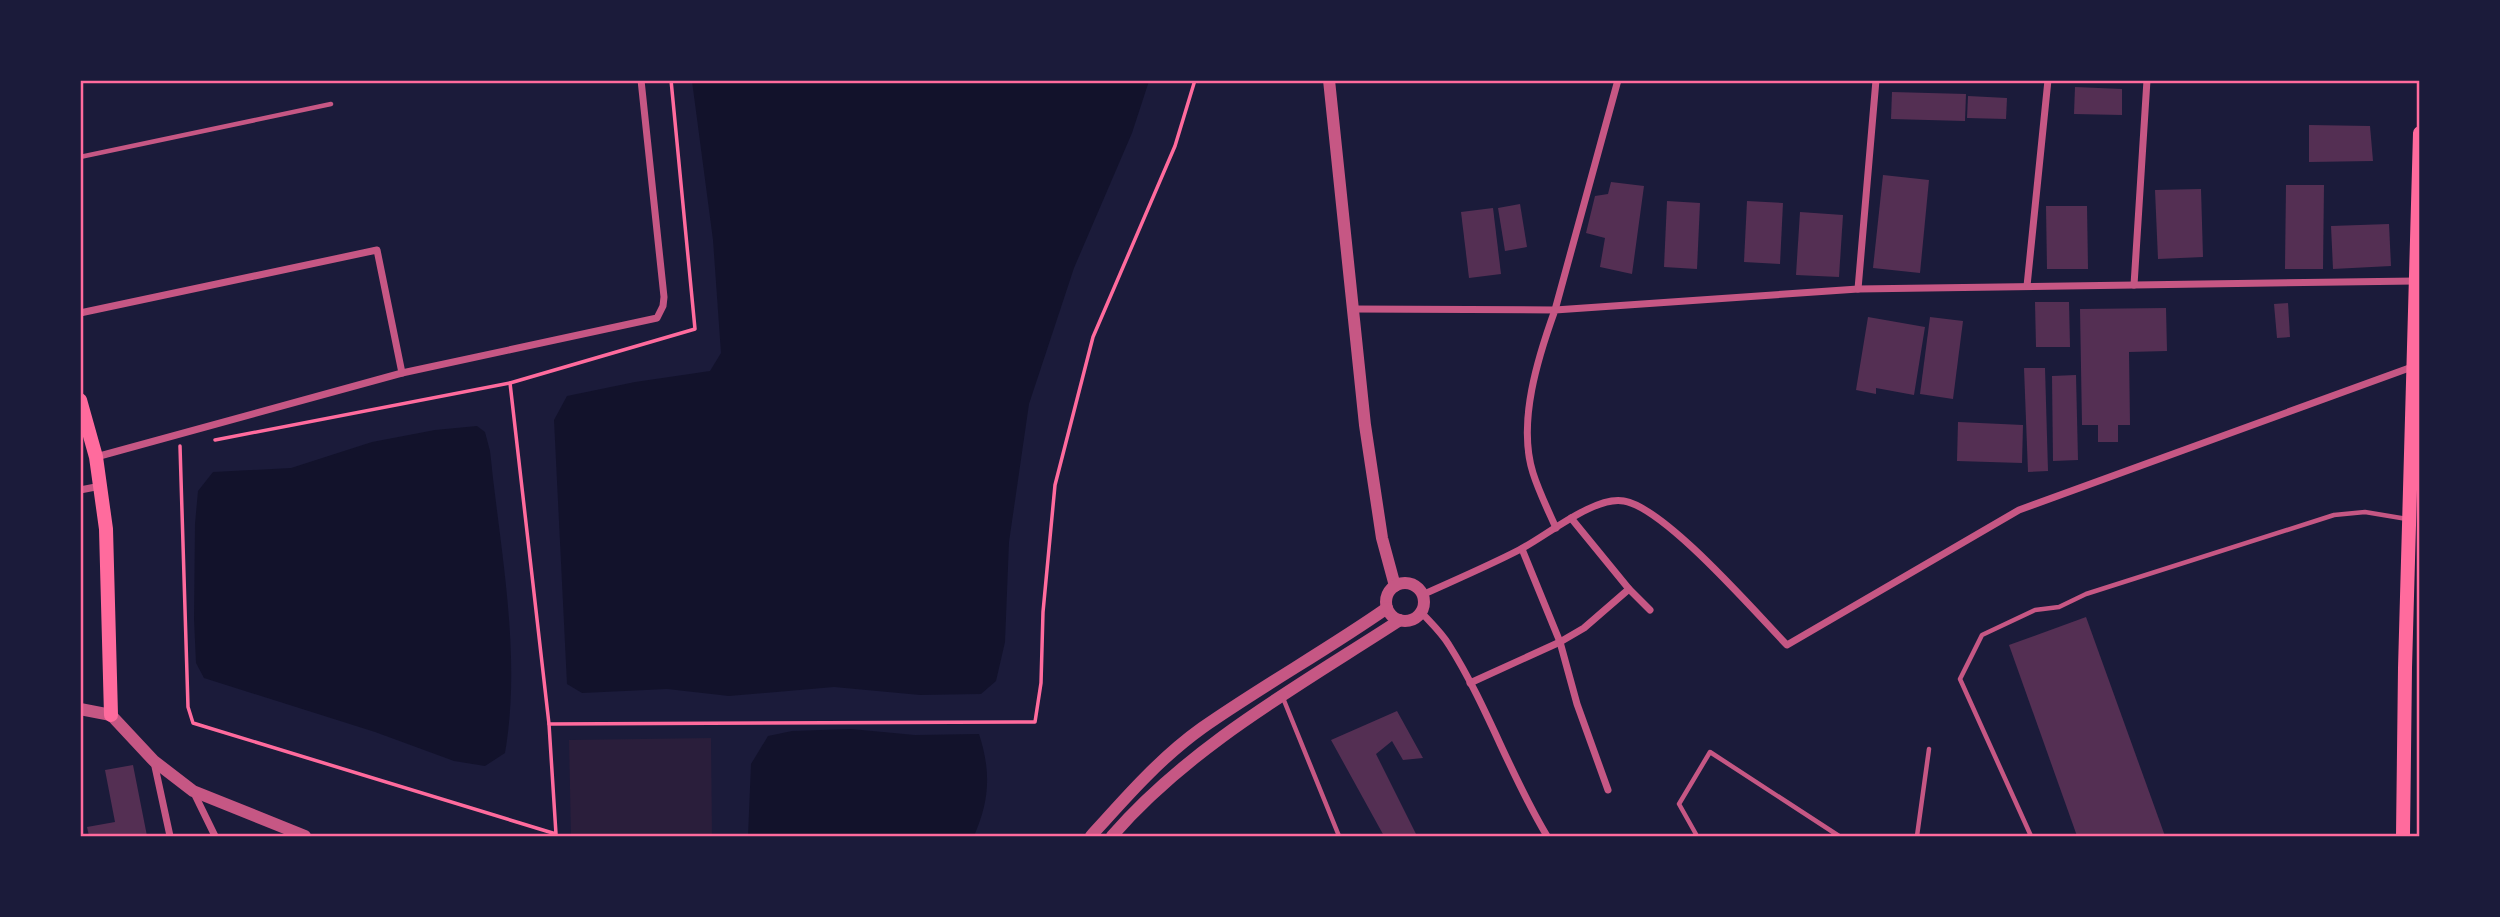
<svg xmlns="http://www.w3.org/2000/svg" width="2500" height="917" font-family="'PT Sans Narrow',sans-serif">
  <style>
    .green { fill: #2a1e3b }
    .water { fill: #12122b }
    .building { fill: #542f53 }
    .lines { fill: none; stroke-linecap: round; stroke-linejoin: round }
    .path { stroke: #ff6b9d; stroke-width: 3.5 }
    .service { stroke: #c65784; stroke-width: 4.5 }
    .minor { stroke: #c65784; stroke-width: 7 }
    .tertiary { stroke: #c65784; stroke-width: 12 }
    .secondary { stroke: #ff6b9d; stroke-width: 14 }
    .primary { stroke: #ff6b9d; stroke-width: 14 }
    .neatline { fill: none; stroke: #ff6b9d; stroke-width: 2.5 }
  </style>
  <rect width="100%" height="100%" fill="#1b1b3a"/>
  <polygon class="green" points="711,738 712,836 571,836 569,740"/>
  <g class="water">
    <polygon points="692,81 1149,81 1132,133 1074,268 1029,404 1009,542 1005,642 996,681 981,694 920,695 834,687 729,696 667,689 582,693 567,684 554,420 567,396 635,382 710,371 721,353 713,240"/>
    <path d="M477,426L485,432L490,451C500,550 522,654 505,753L485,766L454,761L375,732L204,678L196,663L194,619L195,524L198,491L213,472L291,468L372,442L435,430Z"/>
    <path d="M851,729L915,735L979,734C991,771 990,800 974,836H748L751,764L768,736L792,731Z"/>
  </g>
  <g class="building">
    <polygon points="2075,87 2122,89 2122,115 2074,114"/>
    <polygon points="1892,92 1966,94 1965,121 1891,119"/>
    <polygon points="1968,96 2007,98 2006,119 1967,118"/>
    <polygon points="2309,125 2370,126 2373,161 2309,162"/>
    <polygon points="1883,175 1929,180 1920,273 1873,268"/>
    <polygon points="1611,182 1644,186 1632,274 1600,267 1605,238 1586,233 1595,196 1608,194"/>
    <polygon points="2286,185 2324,185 2323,269 2285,269"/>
    <polygon points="2201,189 2203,257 2158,259 2155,190"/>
    <polygon points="1667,201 1700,203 1697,269 1664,267"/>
    <polygon points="1747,201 1783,203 1780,264 1744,262"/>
    <polygon points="1520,204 1527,247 1505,251 1498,208"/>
    <polygon points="2046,206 2087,206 2088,269 2047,269"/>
    <polygon points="1493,208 1501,274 1469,278 1461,212"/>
    <polygon points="1800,212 1843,215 1839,277 1796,275"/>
    <polygon points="2389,224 2391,266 2333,269 2331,226"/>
    <polygon points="2035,302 2069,302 2070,347 2036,347"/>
    <polygon points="2288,303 2290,337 2277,338 2274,304"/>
    <polygon points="2166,308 2167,351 2129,352 2130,425 2118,425 2118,442 2098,442 2098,425 2082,425 2080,309"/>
    <polygon points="1868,317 1925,327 1914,395 1876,388 1876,394 1856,390"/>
    <polygon points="1930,317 1963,321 1953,399 1920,394"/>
    <polygon points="2024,368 2045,368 2048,471 2028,472"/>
    <polygon points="2076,375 2078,460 2053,461 2052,376"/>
    <polygon points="1958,422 2023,425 2022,463 1957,461"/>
    <polygon points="2086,617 2165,836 2077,836 2009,645"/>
    <polygon points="1397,711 1423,758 1403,760 1392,741 1376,754 1417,836 1384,836 1331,740"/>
    <polygon points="133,765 147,836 89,836 87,827 115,822 105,770"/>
  </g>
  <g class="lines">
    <g class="path">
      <polyline points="215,440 510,383 695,329 671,80"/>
      <polyline points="180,446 188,707 193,723 556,834 549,724 510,383"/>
      <polyline points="549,724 1035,722 1041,683 1043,612 1055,485 1093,337 1175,146 1195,80"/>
    </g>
    <g class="service">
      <polyline points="80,157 331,104"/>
      <polyline points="1283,698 1339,836"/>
      <polyline points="1697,836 1679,804 1710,752 1839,836"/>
      <polyline points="1917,836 1929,749"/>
      <polyline points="2031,836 1960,679 1982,635 2035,610 2059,607 2086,594 2334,515 2365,512 2407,519"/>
    </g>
    <g class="minor">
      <polyline points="2134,285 2147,80"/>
      <polyline points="2027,286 2048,80"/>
      <polyline points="1858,289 1876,80"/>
      <polyline points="1353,309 1555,310 1618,80"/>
      <polyline points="80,313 377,250 402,373"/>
      <polyline points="96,457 402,373 657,318 663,306 664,297 641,80"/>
      <polyline points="80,490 101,486"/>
      <polyline points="1571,518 1629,589 1650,610"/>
      <path d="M1556,528C1548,510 1539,492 1533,473C1517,423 1538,357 1555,310L1858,289L2415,281"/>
      <polyline points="1522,549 1560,642 1577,704 1608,790"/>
      <path d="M1422,595C1455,580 1488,566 1519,550C1545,537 1595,495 1624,501C1665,508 1754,611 1787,645L2019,510L2412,367"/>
      <path d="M1421,612C1430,622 1442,633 1449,645C1487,705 1510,775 1547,836"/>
      <polyline points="1470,683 1560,642 1584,628 1629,589"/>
      <polyline points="154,762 170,836"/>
      <polyline points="194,793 215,836"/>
    </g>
    <g class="tertiary">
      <polyline points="1329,80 1365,425 1382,538 1395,586"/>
      <circle cx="1405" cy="602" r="19"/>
      <polyline points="80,709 111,715 154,761 193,791 305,836"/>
      <path d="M1091,836C1125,798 1160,758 1202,728C1262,686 1327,650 1387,608"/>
      <path d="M1112,836C1191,745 1300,685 1400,620"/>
    </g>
    <polyline class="secondary" points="80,400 96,457 106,529 111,715"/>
    <polyline class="primary" points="2403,836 2405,668 2420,133"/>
  </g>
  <rect width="2500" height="917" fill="none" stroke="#1b1b3a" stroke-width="164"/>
  <rect x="82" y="82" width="2336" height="753" class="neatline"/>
</svg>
